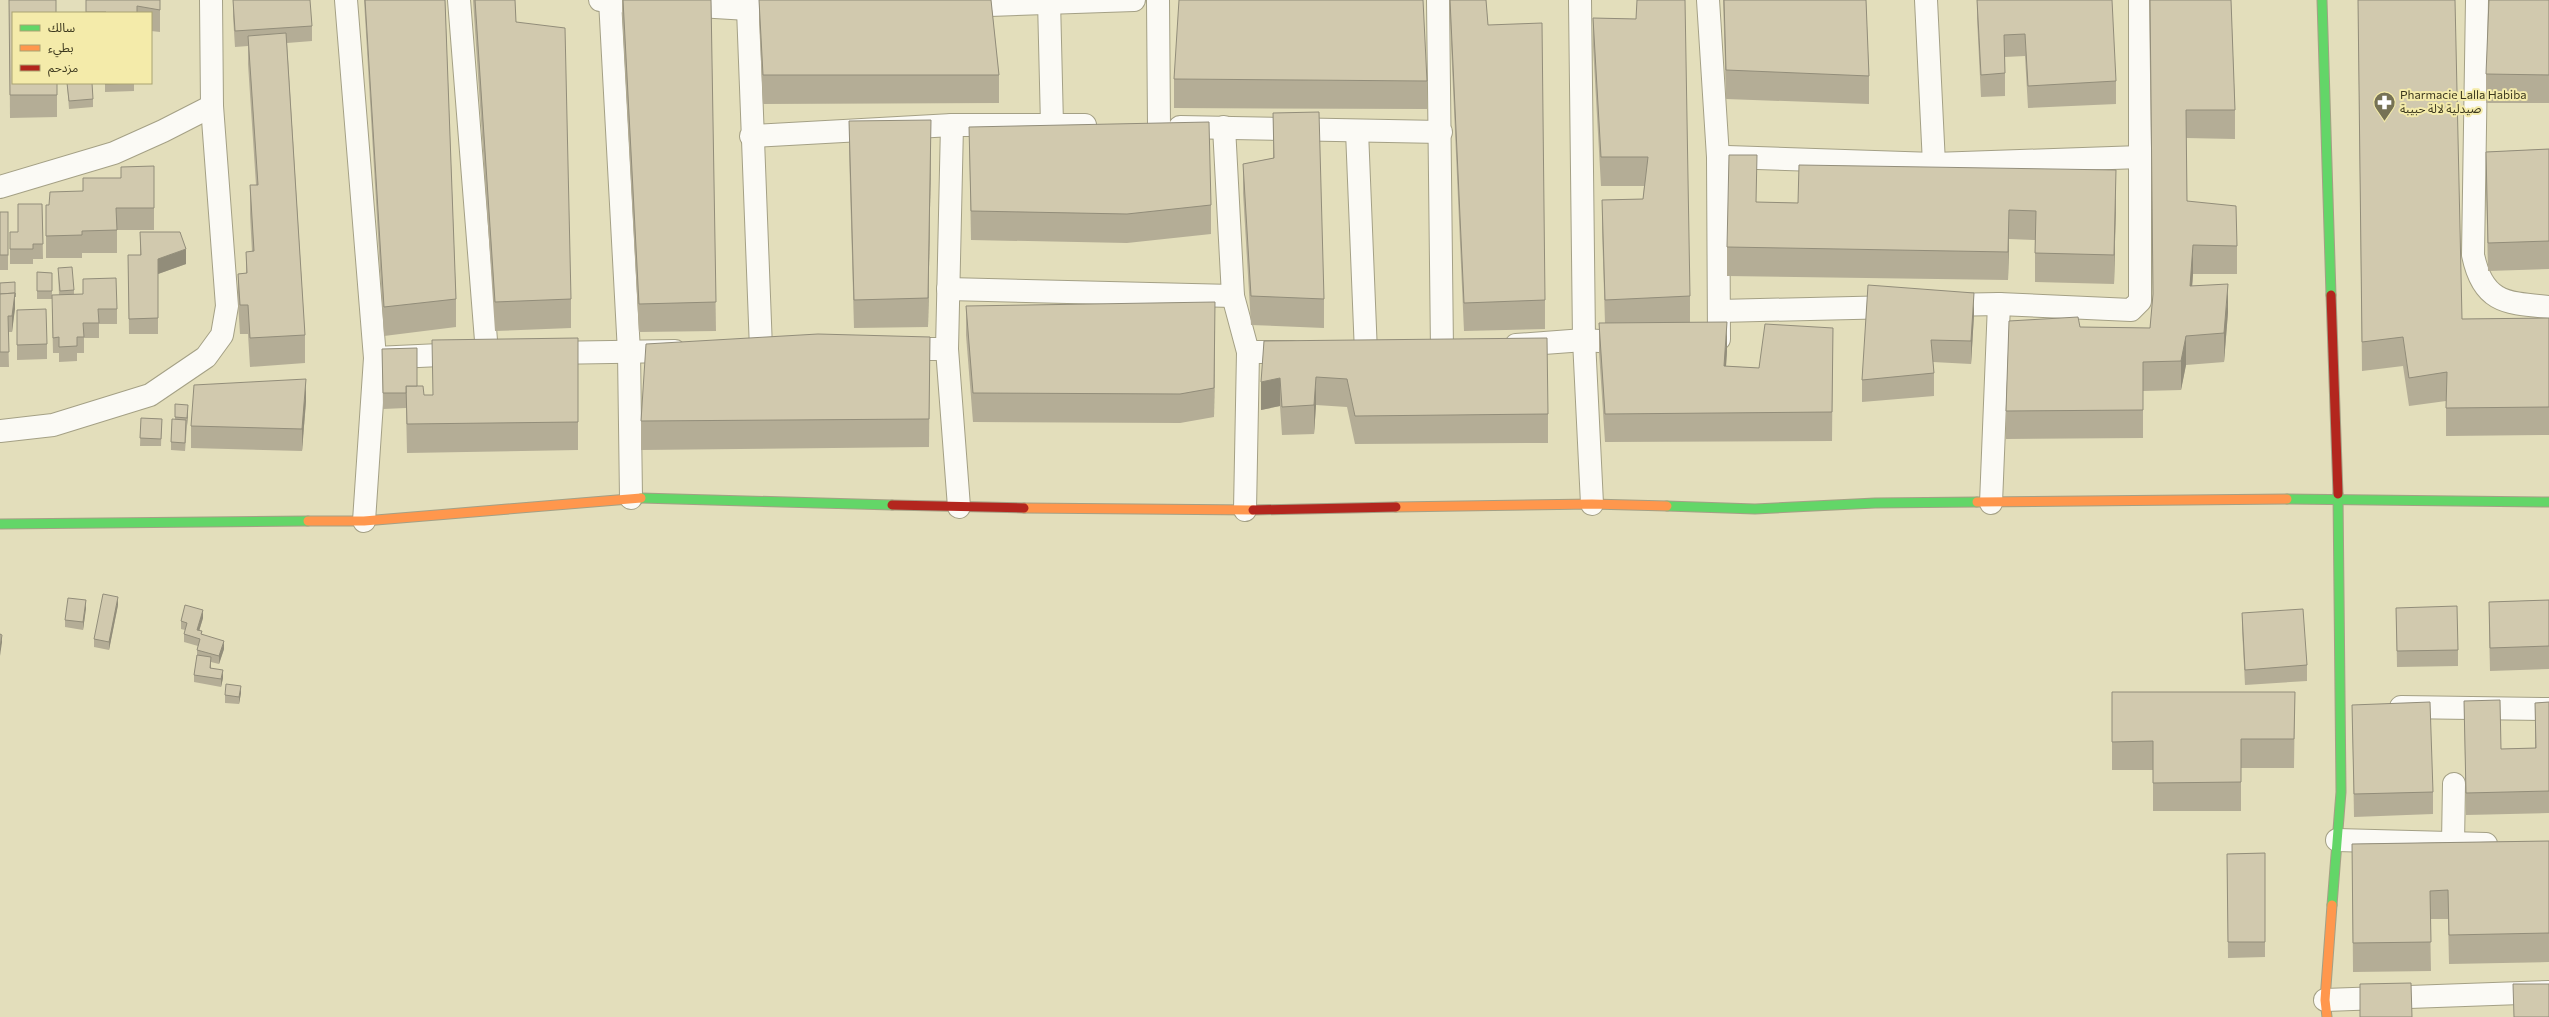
<svg xmlns="http://www.w3.org/2000/svg" width="2549" height="1017" font-family="Commissioner,'Noto Sans Arabic',sans-serif">
  <style>
    .lines { fill: none; stroke-linecap: round; stroke-linejoin: round }
    .street-casing { stroke: #a4a085; stroke-width: 24 }
    .fast-casing { stroke: #a4a085; stroke-width: 11 }
    .slow-casing { stroke: #a4a085; stroke-width: 11 }
    .jam-casing { stroke: #a4a085; stroke-width: 11 }
    .street { stroke: #fbfaf5; stroke-width: 22 }
    .fast { stroke: #63d668; stroke-width: 9 }
    .slow { stroke: #ff974d; stroke-width: 9 }
    .jam { stroke: #b3261e; stroke-width: 9 }
    .wall { fill: #b4ad96 }
    .shaded-wall { fill: #928d7a }
    .building { fill: #d1c9ae; stroke: #928d7a }
    .labels { text-anchor: middle; stroke-width: 4; stroke-linejoin: round; paint-order: stroke }
    .poi-label { font-size: 12px; fill: #3c381e; stroke: #f4ebaa; text-anchor: start }
  </style>
  <rect width="100%" height="100%" fill="#e3debb"/>
  <g class="lines">
    <defs>
      <g id="street">
        <polyline points="346,0 375,358 364,521"/>
        <polyline points="459,0 487,353"/>
        <polyline points="600,0 748,9 788,9"/>
        <polyline points="610,0 629,352 631,498"/>
        <polyline points="1049,0 1052,125"/>
        <polyline points="1158,0 1159,126"/>
        <polyline points="1438,0 1442,351"/>
        <polyline points="1580,0 1584,340 1592,504"/>
        <polyline points="1926,0 1934,164"/>
        <path d="M2477,0L2473,255C2483,303 2506,303 2549,307"/>
        <polyline points="961,6 1134,0"/>
        <polyline points="748,9 761,349"/>
        <polyline points="952,125 947,349 959,507"/>
        <polyline points="1180,127 1441,132"/>
        <polyline points="1224,127 1233,296 1248,352 1245,510"/>
        <polyline points="1357,131 1366,353"/>
        <polyline points="751,136 952,125 1085,125"/>
        <polyline points="1727,157 1934,164 2141,157"/>
        <polyline points="0,187 114,153 163,131 212,106"/>
        <polyline points="948,289 1233,296"/>
        <polyline points="1945,305 1999,304 2131,310 2140,301 2140,0"/>
        <polyline points="1719,311 1896,307"/>
        <polyline points="1516,345 1584,340 1630,343"/>
        <polyline points="1707,347 1719,339 1718,157 1708,0"/>
        <polyline points="900,349 947,349"/>
        <polyline points="1248,352 1292,352"/>
        <polyline points="548,353 675,351"/>
        <polyline points="375,358 462,354"/>
        <polyline points="0,431 53,425 150,395 206,357 222,335 227,306 212,106 211,0"/>
        <polyline points="1991,503 1999,304"/>
        <polyline points="2401,707 2549,709"/>
        <polyline points="2337,840 2486,844"/>
        <polyline points="2453,843 2454,784"/>
        <polyline points="2325,1000 2549,992"/>
      </g>
      <g id="fast">
        <polyline points="2322,0 2331,295"/>
        <polyline points="641,498 892,505"/>
        <polyline points="2287,499 2549,502"/>
        <polyline points="1667,506 1755,509 1875,503 1977,502"/>
        <polyline points="0,524 308,521"/>
        <polyline points="2332,905 2341,792 2338,494"/>
      </g>
      <g id="slow">
        <polyline points="1977,502 2287,499"/>
        <polyline points="1396,507 1592,504 1667,506"/>
        <polyline points="1024,508 1253,510"/>
        <polyline points="308,521 364,521 641,498"/>
        <polyline points="2327,1017 2325,1000 2332,905"/>
      </g>
      <g id="jam">
        <polyline points="2331,295 2338,494"/>
        <polyline points="892,505 1024,508"/>
        <polyline points="1253,510 1396,507"/>
      </g>
    </defs>
    <use href="#street" class="street-casing"/>
    <use href="#fast" class="fast-casing"/>
    <use href="#slow" class="slow-casing"/>
    <use href="#jam" class="jam-casing"/>
    <use href="#street" class="street"/>
    <use href="#fast" class="fast"/>
    <use href="#slow" class="slow"/>
    <use href="#jam" class="jam"/>
  </g>
  <g class="wall">
    <polygon points="9,0 57,83 57,117 10,118"/>
    <polygon points="86,0 160,0 160,32 151,31 151,13 86,13"/>
    <polygon points="233,0 312,26 312,41 287,43 305,335 305,363 250,367 248,334 240,334 238,302 238,274 246,273 246,252 252,252 250,214 250,185 256,185 248,64 248,46 235,47 233,16"/>
    <polygon points="364,0 445,0 456,299 456,327 384,336"/>
    <polygon points="473,0 515,0 516,22 571,299 571,328 495,331"/>
    <polygon points="622,0 711,0 716,331 639,332 622,11"/>
    <polygon points="759,0 991,0 999,75 999,103 763,104 759,21"/>
    <polygon points="1449,0 1486,0 1488,25 1545,300 1545,329 1464,331"/>
    <polygon points="1723,0 1866,0 1869,76 1869,104 1726,99"/>
    <polygon points="1977,0 2116,81 2116,104 2028,108 2025,56 2005,57 2005,96 1981,97 1977,18"/>
    <polygon points="2149,0 2231,0 2235,110 2235,139 2186,138 2187,201 2237,246 2237,274 2193,274 2192,286 2228,312 2224,362 2186,365 2181,390 2143,391 2143,438 2006,439 2006,411 2080,327 2150,328 2153,297"/>
    <polygon points="2358,0 2462,319 2549,318 2549,435 2446,436 2446,401 2409,406 2403,366 2362,371"/>
    <polygon points="2549,0 2549,103 2486,103 2486,74"/>
    <polygon points="1593,18 1636,19 1690,296 1690,323 1727,351 1726,366 1759,368 1833,328 1832,441 1605,442 1599,352 1599,323 1605,323 1602,228 1602,200 1643,199 1644,186 1601,186 1593,46"/>
    <polygon points="1174,79 1427,81 1427,109 1174,108"/>
    <polygon points="67,83 93,99 93,107 69,109"/>
    <polygon points="105,83 134,83 134,91 105,92"/>
    <polygon points="1273,113 1324,299 1324,328 1251,325 1243,193 1243,164 1273,158"/>
    <polygon points="849,121 931,149 928,327 854,328 849,150"/>
    <polygon points="969,127 1211,205 1211,234 1127,243 971,240"/>
    <polygon points="2549,149 2549,269 2488,271 2486,181 2486,152"/>
    <polygon points="154,166 154,230 117,230 117,253 82,253 82,258 46,258 46,205 49,205 83,191"/>
    <polygon points="2116,199 2114,284 2035,282 2035,240 2009,239 2008,280 1727,276 1727,247 1757,202 1798,203"/>
    <polygon points="42,204 43,259 33,259 33,264 10,264 10,232 18,232"/>
    <rect x="0" y="212" width="8" height="58"/>
    <polygon points="140,232 186,264 158,274 158,334 129,334 128,255 140,255"/>
    <polygon points="58,268 74,290 74,294 83,294 83,279 117,309 117,324 99,324 99,338 84,338 84,353 77,353 77,361 59,362 59,353 53,353 52,310 59,295"/>
    <polygon points="37,272 52,273 52,299 37,299"/>
    <polygon points="15,282 15,305 12,332 8,332 9,367 0,367 0,283"/>
    <polygon points="966,306 1215,331 1214,417 1180,423 973,422 966,335"/>
    <polygon points="17,310 47,344 47,359 17,360"/>
    <polygon points="1974,315 1971,364 1933,362 1934,373 1934,396 1862,402 1862,380"/>
    <polygon points="930,337 929,447 641,450 641,421"/>
    <polygon points="1264,341 1548,414 1548,443 1355,444 1347,407 1316,405 1314,434 1282,435 1280,406 1261,410"/>
    <polygon points="382,349 417,386 424,395 578,422 578,450 407,453 406,408 383,409"/>
    <polygon points="306,401 302,451 191,448 191,426"/>
    <polygon points="175,404 188,413 185,451 171,450 171,442 175,420"/>
    <polygon points="141,418 162,419 161,446 140,446"/>
    <polygon points="2549,600 2549,669 2490,671 2489,625 2489,602"/>
    <polygon points="118,605 109,650 94,647 94,639"/>
    <polygon points="86,608 83,630 65,627 65,620"/>
    <polygon points="2396,608 2458,650 2458,666 2397,667"/>
    <polygon points="2242,613 2307,665 2307,681 2245,685 2242,629"/>
    <polygon points="203,618 199,631 202,635 224,649 219,664 211,662 211,668 223,678 221,687 194,682 194,675 197,655 197,650 198,646 184,642 184,634 185,630 181,629 181,621"/>
    <polygon points="2112,692 2295,692 2294,768 2241,768 2241,811 2153,811 2153,770 2112,770"/>
    <polygon points="241,693 239,704 225,703 225,695"/>
    <polygon points="2464,701 2501,749 2535,748 2535,703 2549,702 2549,813 2466,815"/>
    <polygon points="2352,705 2433,792 2433,814 2354,817"/>
    <polygon points="2549,841 2549,962 2449,964 2448,919 2430,919 2431,971 2353,972 2352,844"/>
    <polygon points="2265,853 2265,957 2228,958 2227,854"/>
  </g>
  <g class="shaded-wall">
    <polygon points="931,120 931,149 928,327 928,298"/>
    <polygon points="2116,170 2116,199 2114,284 2114,255"/>
    <polygon points="2009,210 2009,239 2008,280 2008,252"/>
    <polygon points="2193,245 2193,274 2190,315 2190,286"/>
    <polygon points="186,249 186,264 158,274 158,259"/>
    <polygon points="2228,284 2228,312 2224,362 2224,333"/>
    <polygon points="15,293 15,309 12,332 12,316"/>
    <polygon points="1974,293 1974,315 1971,364 1971,341"/>
    <polygon points="1215,302 1215,331 1214,417 1214,388"/>
    <polygon points="1727,322 1727,351 1724,395 1724,366"/>
    <polygon points="2186,336 2186,365 2181,390 2181,361"/>
    <polygon points="1316,377 1316,405 1314,434 1314,405"/>
    <polygon points="1280,378 1280,406 1261,410 1261,382"/>
    <polygon points="306,379 306,401 302,451 302,429"/>
    <polygon points="188,405 188,413 187,426 187,418"/>
    <polygon points="118,597 118,605 109,650 109,642"/>
    <polygon points="86,600 86,608 83,630 83,622"/>
    <polygon points="203,610 203,618 197,638 197,630"/>
    <polygon points="2,635 2,642 0,656 0,648"/>
    <polygon points="224,641 224,649 219,664 219,656"/>
    <polygon points="211,657 211,665 210,676 210,668"/>
    <polygon points="223,670 223,678 221,687 221,679"/>
    <polygon points="241,686 241,693 239,704 239,697"/>
  </g>
  <g class="building">
    <polygon points="9,0 56,0 56,13 13,13 13,83 57,83 57,95 10,95"/>
    <polygon points="86,0 160,0 160,10 137,6 137,13 106,13 106,12 86,12"/>
    <polygon points="233,0 310,0 312,26 235,31"/>
    <polygon points="365,0 445,0 456,299 384,307"/>
    <polygon points="475,0 515,0 516,22 565,28 571,299 495,302"/>
    <polygon points="623,0 711,0 716,302 639,304"/>
    <polygon points="759,0 991,0 999,75 763,75"/>
    <polygon points="1179,0 1423,0 1427,81 1174,79"/>
    <polygon points="1450,0 1486,0 1488,25 1542,23 1545,300 1464,303"/>
    <polygon points="1637,0 1685,0 1690,296 1605,300 1602,200 1643,199 1648,157 1601,157 1593,18 1636,19"/>
    <polygon points="1724,0 1866,0 1869,76 1726,70"/>
    <polygon points="1977,0 2112,0 2116,81 2028,86 2025,34 2004,35 2005,73 1981,75"/>
    <polygon points="2150,0 2231,0 2235,110 2186,110 2187,201 2236,206 2237,246 2193,245 2190,286 2228,284 2224,333 2186,336 2181,361 2143,362 2143,410 2006,411 2009,321 2078,317 2080,327 2150,328 2153,294"/>
    <polygon points="2358,0 2455,0 2462,319 2549,318 2549,407 2446,408 2447,372 2409,378 2403,337 2362,342"/>
    <polygon points="2489,0 2549,0 2549,75 2486,74"/>
    <polygon points="286,33 305,335 250,338 248,305 240,305 238,274 247,273 246,252 254,251 250,185 258,185 248,36"/>
    <polygon points="67,83 92,83 93,99 69,101"/>
    <polygon points="105,83 134,83 105,84"/>
    <polygon points="1319,112 1324,299 1251,296 1243,164 1274,158 1273,113"/>
    <polygon points="931,120 928,298 854,300 849,121"/>
    <polygon points="1209,122 1211,205 1127,214 971,211 969,127"/>
    <polygon points="2549,149 2549,241 2488,243 2486,152"/>
    <polygon points="1729,155 1757,155 1756,202 1798,203 1799,165 2116,170 2114,255 2035,253 2036,211 2009,210 2008,252 1727,247"/>
    <polygon points="154,166 154,208 116,208 117,230 82,231 82,235 46,236 46,205 49,205 50,192 83,191 83,178 121,178 121,167"/>
    <polygon points="18,204 42,204 43,244 33,244 33,249 10,249 10,232 18,232"/>
    <rect x="0" y="212" width="8" height="43"/>
    <polygon points="140,232 180,232 186,249 158,259 158,318 129,319 128,255 141,255"/>
    <polygon points="72,267 74,290 60,291 58,268"/>
    <polygon points="37,272 52,273 52,291 37,291"/>
    <polygon points="116,278 117,309 98,309 99,323 83,323 84,337 77,337 77,346 59,347 59,337 53,338 52,295 83,294 83,279"/>
    <polygon points="15,282 15,297 15,293 0,294 0,283"/>
    <polygon points="1868,285 1974,293 1971,341 1931,340 1934,373 1862,380"/>
    <polygon points="15,293 12,316 8,316 9,352 0,352 0,294"/>
    <polygon points="1215,302 1214,388 1180,394 973,393 966,306"/>
    <polygon points="46,309 47,344 17,345 17,310"/>
    <polygon points="1727,322 1724,366 1759,368 1765,324 1833,328 1832,412 1605,414 1599,323"/>
    <polygon points="818,334 930,337 929,419 641,421 646,344"/>
    <polygon points="578,338 578,422 407,424 406,386 423,386 424,395 433,395 432,340"/>
    <polygon points="1547,338 1548,414 1355,416 1347,379 1316,377 1314,405 1282,407 1280,378 1261,382 1264,341"/>
    <polygon points="417,348 417,386 406,386 406,393 383,393 382,349"/>
    <polygon points="306,379 302,429 191,426 194,385"/>
    <polygon points="175,404 188,405 187,418 175,417"/>
    <polygon points="141,418 162,419 161,439 140,438"/>
    <polygon points="172,419 186,420 185,443 171,442"/>
    <polygon points="103,594 118,597 109,642 94,639"/>
    <polygon points="68,598 86,600 83,622 65,620"/>
    <polygon points="2549,600 2549,646 2490,648 2489,602"/>
    <polygon points="185,605 203,610 197,630 202,631 201,634 224,641 219,656 197,650 200,639 184,634 187,623 181,621"/>
    <polygon points="2457,606 2458,650 2397,651 2396,608"/>
    <polygon points="2303,609 2307,665 2245,670 2242,613"/>
    <polygon points="0,634 2,635 0,648"/>
    <polygon points="197,655 211,657 210,668 223,670 221,679 194,675"/>
    <polygon points="226,684 241,686 239,697 225,695"/>
    <polygon points="2112,692 2295,692 2294,739 2241,739 2241,782 2153,783 2153,741 2112,742"/>
    <polygon points="2500,700 2501,749 2536,748 2535,703 2549,702 2549,791 2466,793 2464,701"/>
    <polygon points="2430,702 2433,792 2354,794 2352,705"/>
    <polygon points="2549,841 2549,933 2449,935 2448,890 2430,891 2431,942 2353,943 2352,844"/>
    <polygon points="2265,853 2265,942 2228,942 2227,854"/>
    <polygon points="2411,983 2412,1017 2360,1017 2360,984"/>
    <polygon points="2513,984 2549,984 2549,1017 2514,1017"/>
  </g>
  <defs>
    <symbol id="pharmacy-pin" viewBox="-11 -11 22 30"><path d="M0 17L-7.5 6A9.5 9.5 0 1 1 7.5 6Z" fill="#767255" stroke="#f4ebaa"/><path d="M-2-6h4v4h4v4h-4v4h-4v-4h-4v-4h4Z" fill="#fff"/></symbol>
  </defs>
  <g fill-rule="evenodd">
    <use href="#pharmacy-pin" x="2372" y="90" width="25" height="34"/>
  </g>
  <g class="labels">
    <g class="poi-label">
      <text x="2400" y="99">Pharmacie Lalla Habiba<tspan x="2400" dy="14">صيدلية لالة حبيبة</tspan></text>
    </g>
  </g>
  <rect x="12" y="12" width="140" height="72" fill="#f4ebaa" stroke="#aaa372"/>
  <rect x="20" y="25" width="20" height="6" fill="#63d668" stroke="#aaa372"/>
  <text x="48" y="32" font-size="12" fill="#3c381e">سالك</text>
  <rect x="20" y="45" width="20" height="6" fill="#ff974d" stroke="#aaa372"/>
  <text x="48" y="52" font-size="12" fill="#3c381e">بطيء</text>
  <rect x="20" y="65" width="20" height="6" fill="#b3261e" stroke="#aaa372"/>
  <text x="48" y="72" font-size="12" fill="#3c381e">مزدحم</text>
</svg>
